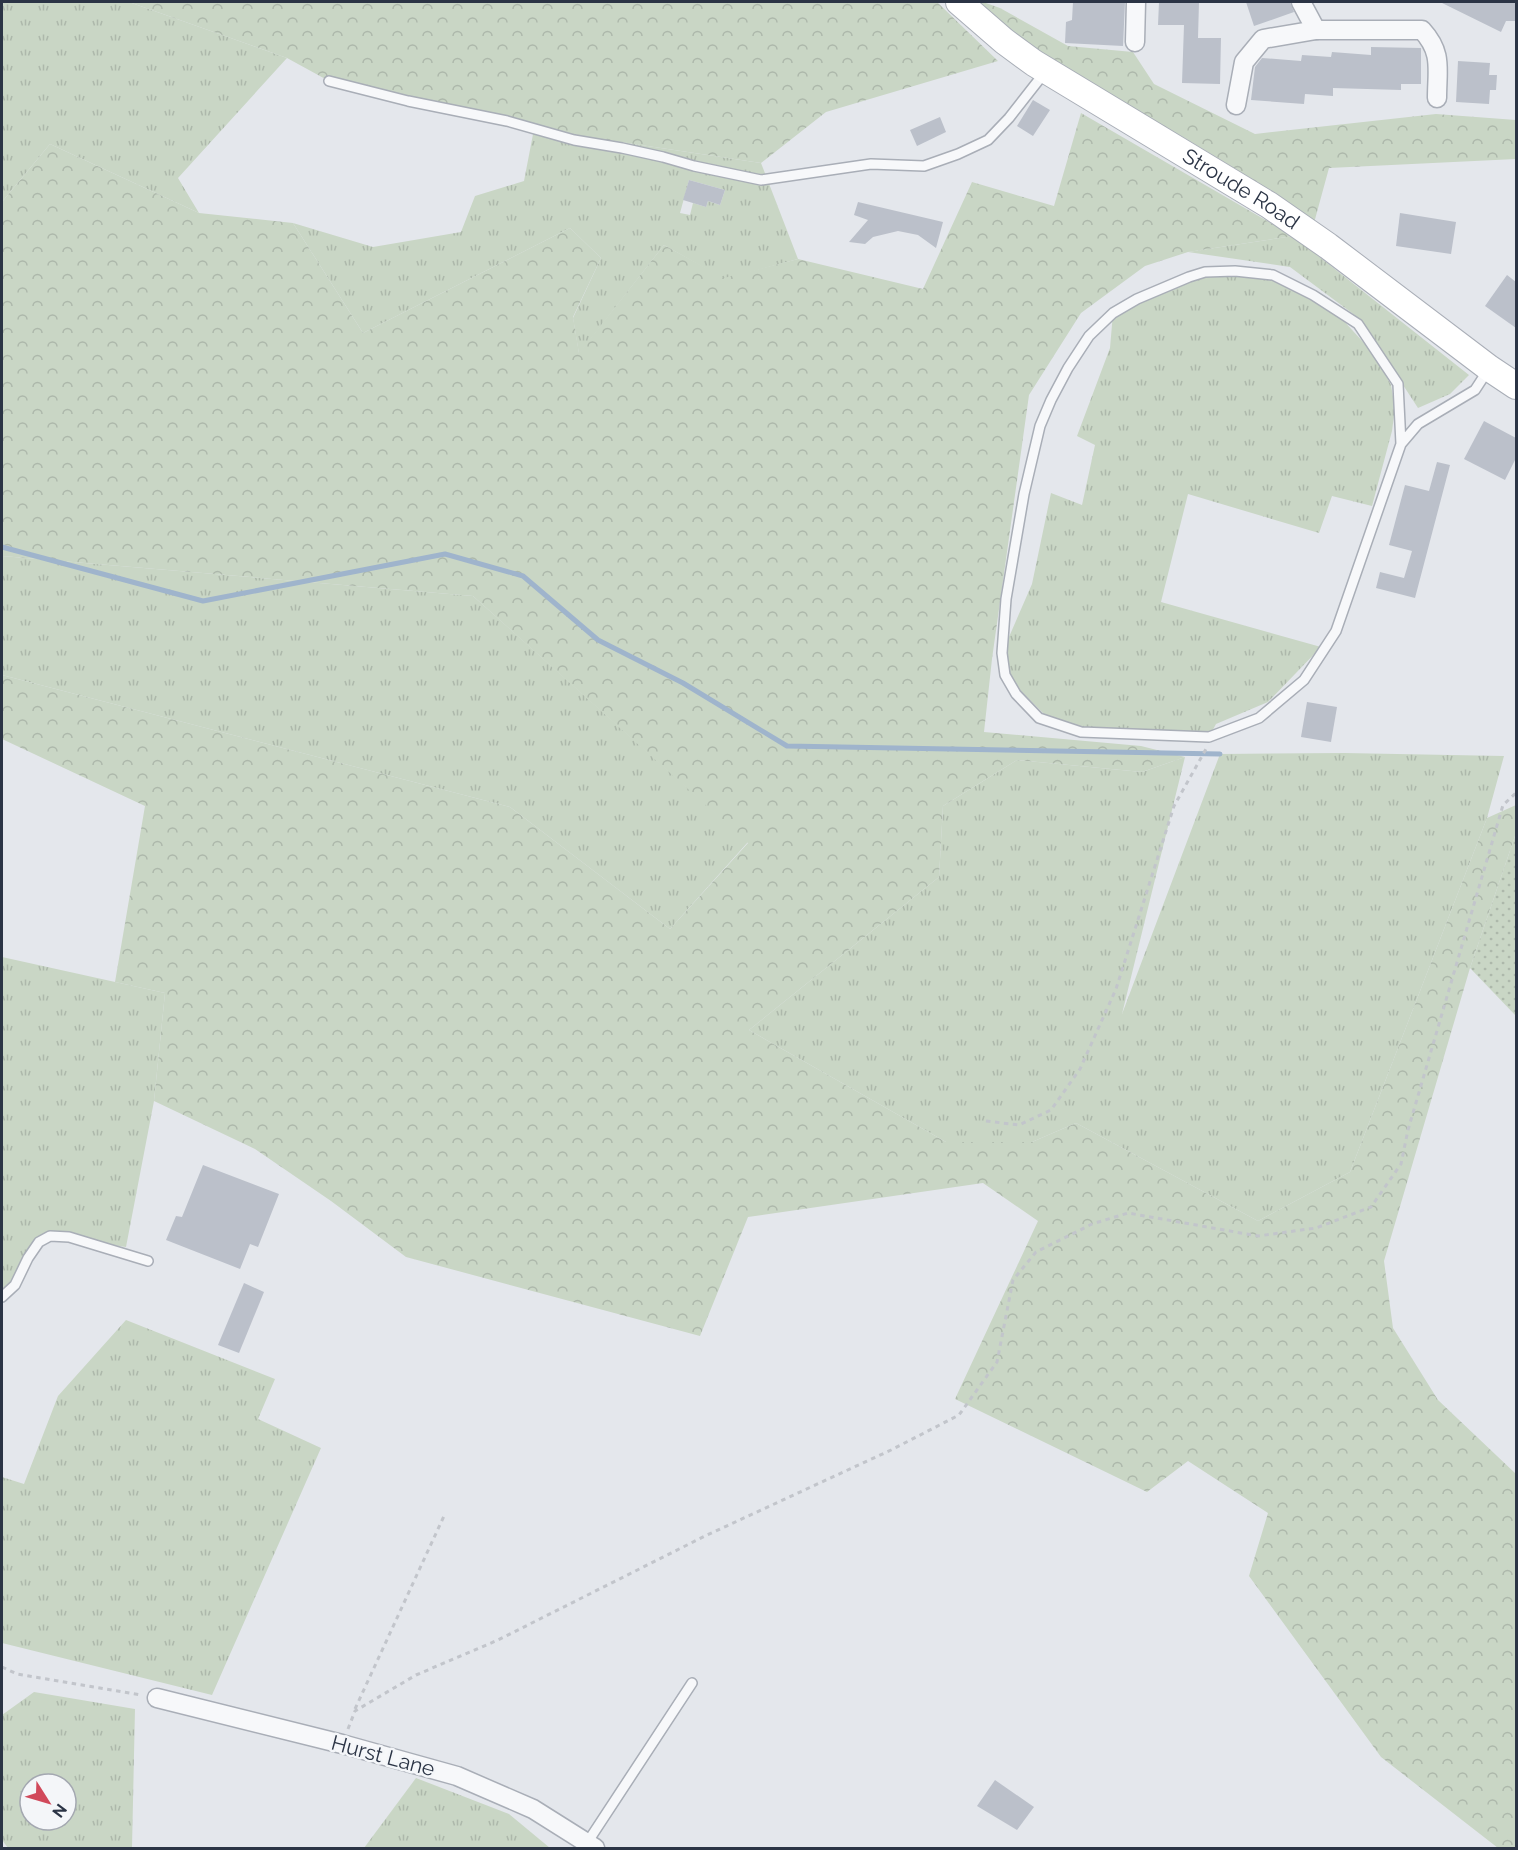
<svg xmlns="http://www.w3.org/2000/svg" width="1518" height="1850" font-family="Raleway,sans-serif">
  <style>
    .grass { fill: url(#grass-tufts); fill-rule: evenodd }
    .forest { fill: url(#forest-crowns) }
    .garden { fill: url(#garden-dots) }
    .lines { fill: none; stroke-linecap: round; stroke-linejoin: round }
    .stream { stroke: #9fb4cc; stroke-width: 5 }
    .building { fill: #bbc0ca }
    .lane-casing { stroke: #a9aeb7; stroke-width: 12 }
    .street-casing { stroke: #a9aeb7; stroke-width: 21 }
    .secondary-casing { stroke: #a9aeb7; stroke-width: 28 }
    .path { stroke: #c2c5cb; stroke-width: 3; stroke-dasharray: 4.5 4.5; stroke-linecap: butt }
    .lane { stroke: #f7f8fa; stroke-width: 9 }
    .street { stroke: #f7f8fa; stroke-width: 18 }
    .secondary { stroke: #fff; stroke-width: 26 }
    .labels { text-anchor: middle; stroke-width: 5; stroke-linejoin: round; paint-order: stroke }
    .street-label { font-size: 21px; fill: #2b3445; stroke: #f4f6f9 }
  </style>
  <defs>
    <pattern id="grass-tufts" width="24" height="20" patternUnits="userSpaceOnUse" patternTransform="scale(1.5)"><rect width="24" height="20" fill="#c9d6c5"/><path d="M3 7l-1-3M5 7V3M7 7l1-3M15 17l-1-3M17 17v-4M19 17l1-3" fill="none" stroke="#adb8ab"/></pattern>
    <pattern id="forest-crowns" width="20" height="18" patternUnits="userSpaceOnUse" patternTransform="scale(1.5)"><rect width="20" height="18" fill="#c9d6c5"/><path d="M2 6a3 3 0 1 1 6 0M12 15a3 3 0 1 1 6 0" fill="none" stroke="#adb8ab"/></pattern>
    <pattern id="garden-dots" width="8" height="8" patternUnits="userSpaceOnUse" patternTransform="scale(1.5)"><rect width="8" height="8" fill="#c9d6c5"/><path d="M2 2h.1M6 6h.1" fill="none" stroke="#adb8ab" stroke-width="1.8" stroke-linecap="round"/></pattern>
  </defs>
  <rect width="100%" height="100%" fill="#e4e7ec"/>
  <g class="grass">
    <polygon points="2,2 129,2 287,58 178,178 199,213 50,144 2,202"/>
    <path d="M534,129L761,163L798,259L724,279L664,245L579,354L573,318L601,258L570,228L363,333L293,223L373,247L461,232L475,196L524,181ZM689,180L725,190L720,205L708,201L706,207L693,203L690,215L680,213Z"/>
    <polygon points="1293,236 1469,375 1450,394 1418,408 1360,319 1290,267 1188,252"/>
    <polygon points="1250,272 1292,284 1332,308 1375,355 1391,385 1395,408 1392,431 1372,506 1332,496 1319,533 1188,494 1161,602 1321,647 1268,702 1216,724 1209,737 1081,732 1054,724 1005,675 1002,653 1032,584 1051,493 1082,505 1095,445 1077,436 1110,348 1113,313 1137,299 1205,276"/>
    <polygon points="2,556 473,596 748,842 670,929 510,807 2,675"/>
    <polygon points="1344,753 1504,756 1487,818 1350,1172 1258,1221 1076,1123 1032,1142 946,1142 749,1030 939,877 943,806 1017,760 1142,772 1185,757 1122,1014 1220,754"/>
    <polygon points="2,957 165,993 154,1101 126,1247 50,1236 2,1296"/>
    <polygon points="126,1320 275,1379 258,1419 321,1448 212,1695 2,1643 2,1477 24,1484 58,1396"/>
    <path d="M34,1692L135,1709L132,1848H8L2,1840V1715ZM30,1784H66V1820H30Z"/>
    <polygon points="416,1778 509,1814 550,1848 364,1848"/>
  </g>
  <g class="forest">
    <polygon points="129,2 937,2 998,61 826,112 761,163 534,129 329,81 287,58"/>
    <polygon points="972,2 983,2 1000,8 1068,46 1133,52 1154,84 1255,134 1436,114 1516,120 1516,159 1329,168 1314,223 1260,184 1183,137 1047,62"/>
    <polygon points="1081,113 1293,236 1188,252 1145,266 1081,313 1029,395 992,659 984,732 1141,746 1185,757 1142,772 1017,760 943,806 939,877 749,1030 946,1142 1032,1142 1076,1123 1258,1221 1350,1172 1487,818 1516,805 1516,833 1470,968 1384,1261 1393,1328 1438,1400 1516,1474 1516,1848 1498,1848 1381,1757 1249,1576 1268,1513 1188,1461 1147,1492 955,1399 1038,1221 983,1183 748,1217 700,1336 406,1257 331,1201 255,1149 154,1101 165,993 115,982 145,806 2,739 2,675 510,807 670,929 748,843 473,596 2,556 2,202 50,144 199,213 293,223 363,333 570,228 601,258 573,317 579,353 664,245 724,278 798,259 923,289 972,182 1054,206"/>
  </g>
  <polygon class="garden" points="1516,833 1516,1016 1470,968"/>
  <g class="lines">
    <polyline class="stream" points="2,547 203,601 445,554 523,576 598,640 683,683 787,746 1220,754"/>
  </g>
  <g class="building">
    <polygon points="1073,2 1125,2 1123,46 1065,43 1066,22 1072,20"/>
    <polygon points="1159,2 1199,2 1198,38 1221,38 1220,84 1182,83 1184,25 1158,25"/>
    <polygon points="1246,2 1290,2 1294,12 1254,26"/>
    <polygon points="1440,2 1516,2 1516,21 1506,21 1501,32"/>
    <polygon points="1371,47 1421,48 1421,84 1401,84 1401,90 1333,88 1333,96 1305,94 1304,104 1251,100 1255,67 1262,58 1301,61 1302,55 1331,57 1332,52 1371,55"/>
    <polygon points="1458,61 1490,63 1489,75 1497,75 1496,90 1490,90 1489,104 1456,102"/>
    <polygon points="1033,100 1050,110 1033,136 1017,126"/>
    <polygon points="940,117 946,132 917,146 910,130"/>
    <polygon points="689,180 725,190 720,205 708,201 706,207 683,200"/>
    <polygon points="858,202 943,222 936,248 918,235 898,231 873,237 865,244 849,242 868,220 854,215"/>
    <polygon points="1400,213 1456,222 1451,254 1396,246"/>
    <polygon points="1507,275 1516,282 1516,328 1485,306"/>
    <polygon points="1484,421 1516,438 1516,458 1505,480 1464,459"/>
    <polygon points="1437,462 1450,465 1415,598 1376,588 1380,572 1404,578 1412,551 1389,545 1405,485 1429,491"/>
    <polygon points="1307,702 1337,707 1331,742 1301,737"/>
    <polygon points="203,1165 279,1194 258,1247 250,1244 240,1269 166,1240 176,1216 182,1217"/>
    <polygon points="244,1283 264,1292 239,1353 218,1345"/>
    <polygon points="995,1780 1034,1807 1017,1830 977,1806"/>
  </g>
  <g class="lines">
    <defs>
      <g id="lane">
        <polyline points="329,81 408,101 507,121 574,140 622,148 663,157 694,166 761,180 871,164 924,166 958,154 988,140 1009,118 1045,72"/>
        <polyline points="1401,444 1398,384 1358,324 1313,295 1273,275 1235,271 1205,272 1189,277 1137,299 1113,313 1089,336 1068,368 1051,400 1040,426 1024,494 1006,599 1002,653 1005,675 1016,694 1039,718 1081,732 1209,737 1259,718 1304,680 1336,631 1401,444 1418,424 1475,390 1488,370"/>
        <polyline points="2,1297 15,1285 28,1258 39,1242 50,1236 69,1237 148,1261"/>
        <polyline points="587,1843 692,1683"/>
      </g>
      <g id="street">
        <polyline points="1301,2 1316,30"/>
        <polyline points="1135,42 1136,2"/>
        <path d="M1236,105L1244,62L1263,39L1316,30H1422C1443,53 1437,69 1437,98"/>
        <polyline points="157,1698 342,1744 457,1776 533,1809 595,1848"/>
      </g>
      <g id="secondary">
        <path id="s1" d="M959,2L1004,41L1034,63L1269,205L1328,246L1489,368L1516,386"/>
      </g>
    </defs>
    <use href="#lane" class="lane-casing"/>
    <use href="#street" class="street-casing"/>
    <use href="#secondary" class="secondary-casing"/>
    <g class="path">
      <polyline points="986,1121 1019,1125 1051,1110 1080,1069 1116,989 1174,806 1206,749"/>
      <polyline points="2,1667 17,1674 141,1695"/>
      <polyline points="355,1709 444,1516"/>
      <polyline points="348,1729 355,1711 416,1675 498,1640 705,1536 891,1450 959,1415 997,1362 1013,1280 1036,1252 1092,1224 1128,1213 1258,1236 1316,1228 1371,1207 1401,1164 1408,1130 1503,805 1516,793"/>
    </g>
    <use href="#lane" class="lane"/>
    <use href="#street" class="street"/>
    <use href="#secondary" class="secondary"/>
  </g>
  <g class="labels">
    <g class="street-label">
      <text dy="7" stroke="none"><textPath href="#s1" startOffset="339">Stroude Road</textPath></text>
      <text transform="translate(383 1756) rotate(15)" y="7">Hurst Lane</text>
    </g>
  </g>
  <rect width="1518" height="1850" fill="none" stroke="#2b3445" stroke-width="6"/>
  <g transform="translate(48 1802) rotate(127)"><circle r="28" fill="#f4f6f9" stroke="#a4a8b1" stroke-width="1.5"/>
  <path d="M0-4.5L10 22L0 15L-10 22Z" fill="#d1495b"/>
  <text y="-9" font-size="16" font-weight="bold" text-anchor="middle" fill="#2b3445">N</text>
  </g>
</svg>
